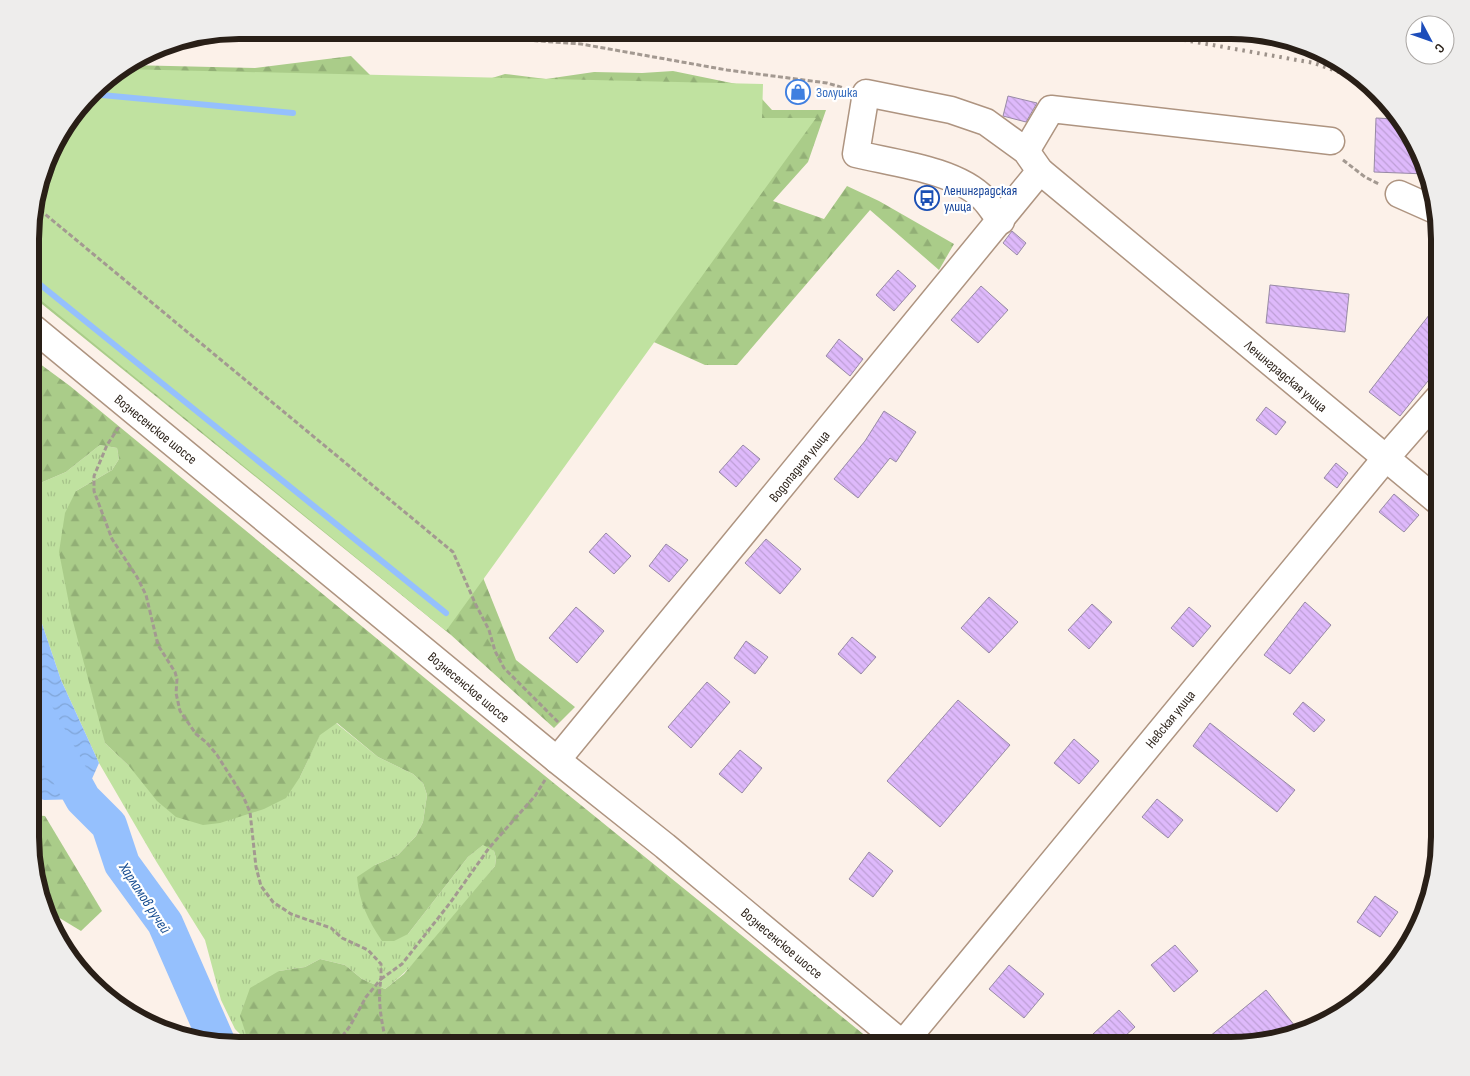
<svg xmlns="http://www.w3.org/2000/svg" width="1470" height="1076" font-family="'Sofia Sans Condensed',sans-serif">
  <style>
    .grass { fill: url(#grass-tufts) }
    .forest { fill: url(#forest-firs) }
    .park { fill: #c0e2a0 }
    .water { fill: url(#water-waves) }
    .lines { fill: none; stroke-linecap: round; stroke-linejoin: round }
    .stream { stroke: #95c0fd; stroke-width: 6 }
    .river { stroke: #95c0fd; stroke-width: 36 }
    .building { fill: url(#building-back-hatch); stroke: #988aa5 }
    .minor-casing { stroke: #ae9480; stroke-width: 29 }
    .path { stroke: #a39991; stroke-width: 3; stroke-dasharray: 5 2.5; stroke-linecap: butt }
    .minor { stroke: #fff; stroke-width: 26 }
    .rail { stroke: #9c9189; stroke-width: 4; stroke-dasharray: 2.5 5; stroke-linecap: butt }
    .labels { text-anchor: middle; stroke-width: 4.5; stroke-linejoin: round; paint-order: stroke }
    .shop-label { font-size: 14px; fill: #366cbe; stroke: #fff; text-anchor: start }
    .transit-label { font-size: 14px; fill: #164399; stroke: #fff; text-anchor: start }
    .street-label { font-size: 14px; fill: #291f17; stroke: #fff }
    .water-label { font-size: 15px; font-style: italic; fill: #154c91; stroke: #fff }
    .rim { fill: none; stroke: #291f17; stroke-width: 6 }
  </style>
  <defs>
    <pattern id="grass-tufts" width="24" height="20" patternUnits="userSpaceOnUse" patternTransform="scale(1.25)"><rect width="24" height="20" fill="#c0e2a0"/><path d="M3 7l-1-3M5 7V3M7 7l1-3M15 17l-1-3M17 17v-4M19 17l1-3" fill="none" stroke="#a5c189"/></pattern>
    <pattern id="forest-firs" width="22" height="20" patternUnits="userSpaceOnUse" patternTransform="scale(1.25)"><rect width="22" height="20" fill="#aacc89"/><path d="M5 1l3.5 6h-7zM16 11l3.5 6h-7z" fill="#92af76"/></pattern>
    <pattern id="water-waves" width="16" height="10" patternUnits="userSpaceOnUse" patternTransform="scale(1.25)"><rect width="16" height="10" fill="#95c0fd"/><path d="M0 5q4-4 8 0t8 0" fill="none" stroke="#80a5d8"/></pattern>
    <pattern id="building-back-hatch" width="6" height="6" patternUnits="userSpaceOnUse" patternTransform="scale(1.25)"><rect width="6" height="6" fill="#deb9fb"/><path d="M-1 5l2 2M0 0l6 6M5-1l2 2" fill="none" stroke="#be9fd6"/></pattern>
  </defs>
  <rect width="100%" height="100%" fill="#fcf1e9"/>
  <path class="grass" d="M100,445L117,448L119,459L112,470L76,491L105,743L129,766L300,777L320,734L336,723L378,757L413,774L423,783L427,795L423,822L416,836L398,855L375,865L408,934L468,857L484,844L494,851L496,858L495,866C461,908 428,956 385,989L362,979L345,965L320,959L305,967L279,971L249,1043L252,1046H250L249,1043L235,1029L221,1000L205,940L156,861L99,763L61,680L37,609L32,600V481L38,484L66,472Z"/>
  <g class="forest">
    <polygon points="351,56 377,82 440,94 505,74 546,79 594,72 642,73 673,71 751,87 772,110 826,110 808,162 773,201 824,219 847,186 879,201 954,244 939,270 870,210 737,365 705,365 656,343 617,324 470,545 516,660 575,707 554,728 451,635 32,296 32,234 101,82 128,65 255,68"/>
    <path d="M32,358L70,386L460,707L878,1046H252L249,1043L240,1016L250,988L279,971L305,967L320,959L345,965L362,979L385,989L404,974L495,866L496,858L494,851L483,845L468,857L408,934L394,941H382C368,920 359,902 357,877L375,865L398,855L416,836L423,822L427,795L423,783L413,774L378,757L337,723L320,735L300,777L286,798L264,809L220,823L203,825L176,817L157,801L129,766L105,743L71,614L59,552L65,513L76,491L112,470L119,459L117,448L100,445L66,472L38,484L32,481Z"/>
    <polygon points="32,815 45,816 102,911 81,931 48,911 32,864"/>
  </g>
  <polygon class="park" points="122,69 763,84 762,118 816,118 446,631 32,293 32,212 52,146 101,82"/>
  <polygon class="water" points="32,600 37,609 61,680 99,763 83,799 44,800 32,796"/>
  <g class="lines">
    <g class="stream">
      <polyline points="91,94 293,113"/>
      <polyline points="32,278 446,613"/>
    </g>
    <polyline class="river" points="32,707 83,799 109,825 122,864 165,923 218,1044"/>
  </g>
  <g class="building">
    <polygon points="1008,96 1037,103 1026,122 1003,116"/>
    <polygon points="1376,118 1396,119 1418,146 1426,174 1374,172"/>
    <polygon points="1012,231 1026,243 1017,255 1003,243"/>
    <polygon points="898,270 916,286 894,311 876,295"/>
    <polygon points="1270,285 1349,294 1345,332 1266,323"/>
    <polygon points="981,286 1008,310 978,343 951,320"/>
    <polygon points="1440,301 1440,366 1400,416 1369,392"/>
    <polygon points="839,339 863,359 850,376 826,356"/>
    <polygon points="1266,407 1286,422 1276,435 1256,420"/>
    <polygon points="884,411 916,432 896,462 890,458 858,498 834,479 865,441"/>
    <polygon points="743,445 760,459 736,487 719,472"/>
    <polygon points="1336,463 1348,473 1337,488 1324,478"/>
    <polygon points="1394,494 1419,515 1404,532 1379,512"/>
    <polygon points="606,533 631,556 614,574 589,552"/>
    <polygon points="766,539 801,569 780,594 745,563"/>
    <polygon points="666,544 688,560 669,582 649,566"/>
    <polygon points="989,597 1018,622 989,653 961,628"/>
    <polygon points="1305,602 1331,625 1290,674 1264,655"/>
    <polygon points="1092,604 1112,622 1089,649 1068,630"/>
    <polygon points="576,607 604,631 577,663 549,638"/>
    <polygon points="1189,607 1211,626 1193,647 1171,628"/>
    <polygon points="852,637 876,657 861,674 838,654"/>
    <polygon points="746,641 768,657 755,674 734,658"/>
    <polygon points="707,682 730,702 691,748 668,727"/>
    <polygon points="958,700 1010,745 940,827 887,781"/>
    <polygon points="1303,702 1325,720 1314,732 1293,714"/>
    <polygon points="1210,723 1295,790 1277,812 1193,746"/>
    <polygon points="1074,739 1099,761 1079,784 1054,763"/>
    <polygon points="740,750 762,768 742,793 719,774"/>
    <polygon points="1157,799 1183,820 1168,838 1142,817"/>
    <polygon points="869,852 893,871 873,897 849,879"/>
    <polygon points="1375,896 1398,912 1380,937 1357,922"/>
    <polygon points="1175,945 1198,971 1174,992 1151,965"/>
    <polygon points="1009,965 1044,994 1024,1018 989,989"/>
    <polygon points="1266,990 1295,1026 1287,1033 1232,1046 1198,1046"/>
    <polygon points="1119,1010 1135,1027 1114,1046 1080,1046"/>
  </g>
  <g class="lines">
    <defs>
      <g id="minor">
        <polyline points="1026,151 1051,109 1331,141"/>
        <polyline points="1399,194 1435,210"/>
        <path d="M1001,221C995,214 990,205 984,199C957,170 894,163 856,154L866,93L951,110L986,122L1026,151L1040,171L1440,503"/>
        <polyline points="32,327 557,760 665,846 905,1046"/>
        <polyline points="557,760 1040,171"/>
        <polyline points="901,1046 1385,459 1440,396"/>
      </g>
    </defs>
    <use href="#minor" class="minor-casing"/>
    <g class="path">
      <polyline points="167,44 199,44 272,33 327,30 441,34 581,44 727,70 827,83 844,88"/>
      <polyline points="1343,160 1365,177 1379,184"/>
      <polyline points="34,205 453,552 475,603 489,630 495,651 504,668 559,723"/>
      <polyline points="119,427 107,445 94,476 94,491 112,539 137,577 146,595 158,645 175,672 177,679 176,693 180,711 196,734 207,743 217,755 243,796 250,812 256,867 261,886 273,902 291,914 331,928 342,938 368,950 381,964 381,979 366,997 350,1026 338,1042"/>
      <path d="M387,1046C382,1024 377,1001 381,979L402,964L450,903L489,848L535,796L545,780"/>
    </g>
    <use href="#minor" class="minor"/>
    <polyline class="rail" points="1139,32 1314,63 1365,81"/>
  </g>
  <defs>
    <symbol id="shop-ring" viewBox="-11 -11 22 22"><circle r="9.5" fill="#fff" stroke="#3f7fe0" stroke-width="1.5"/><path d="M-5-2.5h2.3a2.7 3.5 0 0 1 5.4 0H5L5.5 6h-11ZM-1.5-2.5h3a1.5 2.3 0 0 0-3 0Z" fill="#3f7fe0"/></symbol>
    <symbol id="bus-ring" viewBox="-11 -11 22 22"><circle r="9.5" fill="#fff" stroke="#1a4fb4" stroke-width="1.5"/><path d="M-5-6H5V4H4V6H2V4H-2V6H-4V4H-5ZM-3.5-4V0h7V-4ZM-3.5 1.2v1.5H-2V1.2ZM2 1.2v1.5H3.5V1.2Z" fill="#1a4fb4"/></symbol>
  </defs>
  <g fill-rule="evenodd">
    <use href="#shop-ring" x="784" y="78" width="28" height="28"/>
    <use href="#bus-ring" x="913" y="184" width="28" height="28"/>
  </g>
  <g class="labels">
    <g class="shop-label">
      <text x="816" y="97">Золушка</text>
    </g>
    <g class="transit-label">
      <text x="944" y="195">Ленинградская<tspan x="944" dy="16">улица</tspan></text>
    </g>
    <g class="street-label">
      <text transform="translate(1286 376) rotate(40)" y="5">Ленинградская улица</text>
      <text transform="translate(156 429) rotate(39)" y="5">Вознесенское шоссе</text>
      <text transform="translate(799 466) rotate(-51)" y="5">Водопадная улица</text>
      <text transform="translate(469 687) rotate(40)" y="5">Вознесенское шоссе</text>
      <text transform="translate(1170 719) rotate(-51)" y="5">Невская улица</text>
      <text transform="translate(782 943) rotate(40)" y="5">Вознесенское шоссе</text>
    </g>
    <g class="water-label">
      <text transform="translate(145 898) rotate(57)" y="5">Харламов ручей</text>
    </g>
  </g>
  <path d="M0 0H1470V1076H0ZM239 39H1231A200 200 0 0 1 1431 239V837A200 200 0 0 1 1231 1037H239A200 200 0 0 1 39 837V239A200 200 0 0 1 239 39Z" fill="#eeedec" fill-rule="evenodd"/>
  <path class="rim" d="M239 39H1231A200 200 0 0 1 1431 239V837A200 200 0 0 1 1231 1037H239A200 200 0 0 1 39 837V239A200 200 0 0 1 239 39Z"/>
  <g transform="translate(1430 40) rotate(131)"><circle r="24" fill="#ffffff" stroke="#a9a5a2"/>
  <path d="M0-4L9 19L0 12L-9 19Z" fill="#1d4dba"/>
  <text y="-8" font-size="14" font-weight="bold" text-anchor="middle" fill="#291f17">С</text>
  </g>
</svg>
